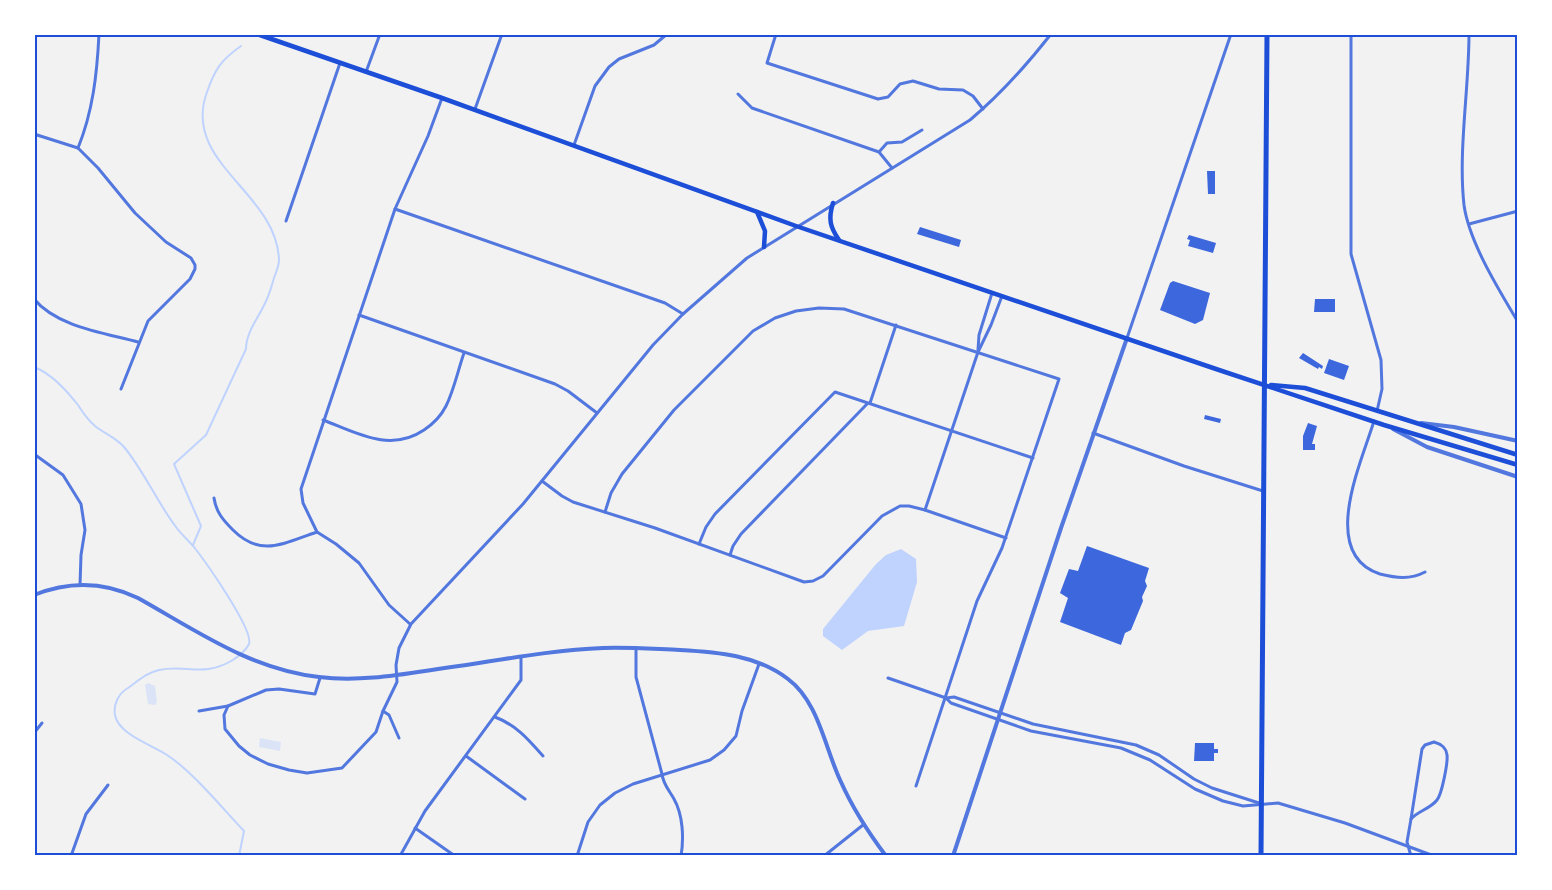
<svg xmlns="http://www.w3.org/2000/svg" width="1552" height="890" font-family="'Space Grotesk',sans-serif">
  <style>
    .green { fill: #dbe4f7 }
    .water { fill: #bfd3fe }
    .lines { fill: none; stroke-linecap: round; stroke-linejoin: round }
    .stream { stroke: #bfd3fe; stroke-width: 2 }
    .building { fill: #3d67dc }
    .minor { stroke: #5277de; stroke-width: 3 }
    .tertiary { stroke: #5277de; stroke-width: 4 }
    .secondary { stroke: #1d4ed8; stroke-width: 4.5 }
    .primary { stroke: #1d4ed8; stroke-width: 5 }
    .neatline { fill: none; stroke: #1d4ed8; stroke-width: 2 }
  </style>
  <rect width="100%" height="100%" fill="#f2f2f2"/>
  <g class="green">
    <polygon points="148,683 155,686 157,702 155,705 148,704 145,685"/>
    <polygon points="260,738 281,742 280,751 259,747"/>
  </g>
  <polygon class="water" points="901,549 916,559 917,582 904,626 868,631 842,650 823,636 823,629 876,564 886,555"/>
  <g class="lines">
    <g class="stream">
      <path d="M34,367C52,374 66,390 78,405C83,413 88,420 95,426C105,434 115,437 124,447C144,471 157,502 176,527C181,534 188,540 194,547C205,561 254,630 249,644C246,650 239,656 233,660C202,678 188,664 159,670C146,673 138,681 128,688C119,693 113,704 115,715C118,734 152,745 167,755C192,771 223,809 244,831L239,856"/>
      <path d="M193,545L201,526L174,464L206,435L246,349C246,331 260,316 267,299C270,292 272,285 274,278C276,272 279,266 279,260C277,192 181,163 207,92C215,69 221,60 241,46"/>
    </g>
  </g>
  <g class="building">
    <polygon points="1207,171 1215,171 1215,194 1208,194"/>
    <polygon points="920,227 961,240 959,247 917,234"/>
    <polygon points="1189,235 1216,243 1213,253 1188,246 1190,240 1187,239"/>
    <polygon points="1173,281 1210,293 1203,320 1195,324 1160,310 1170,283"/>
    <polygon points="1315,299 1335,299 1335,312 1314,312"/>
    <polygon points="1303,353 1323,366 1322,369 1319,367 1318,369 1299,358"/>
    <polygon points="1329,359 1349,366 1344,380 1324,373"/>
    <polygon points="1205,415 1221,419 1220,423 1204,419"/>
    <polygon points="1308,423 1317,426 1312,444 1315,444 1315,450 1303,450 1303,436"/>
    <polygon points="1087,546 1149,568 1145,581 1147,586 1142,597 1143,601 1131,630 1125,633 1121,645 1060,622 1068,598 1060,593 1069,569 1078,571"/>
    <polygon points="1195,743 1214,743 1214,749 1218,749 1218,753 1214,753 1214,761 1194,761"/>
  </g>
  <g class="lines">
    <g class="minor">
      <polyline points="776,34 767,63 878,99 888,97 900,84 913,81 939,89 963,90 973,96 983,109"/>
      <polyline points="1351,34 1351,254 1381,360 1382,389 1377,411"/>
      <path d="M1469,34C1469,89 1458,151 1464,205C1469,242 1499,290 1518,322"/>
      <polyline points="366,72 380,34"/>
      <polyline points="738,94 752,108 879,152 892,168"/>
      <polyline points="475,109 502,34"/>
      <polyline points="34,134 78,148 98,168 135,213 166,242 191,258 195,265 195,269 190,279 148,321 121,389"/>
      <polyline points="574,145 595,86 609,67 619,59 654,45 667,34"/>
      <path d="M78,148C93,111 97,74 99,34"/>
      <polyline points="879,152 887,143 902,142 922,130"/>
      <polyline points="395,209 665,303 683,314"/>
      <polyline points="286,221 340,63"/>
      <polyline points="1469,224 1518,211"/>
      <path d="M34,299C57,327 105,333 138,342"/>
      <polyline points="359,315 555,384 568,391 597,413"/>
      <polyline points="1127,338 1231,34"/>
      <polyline points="978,350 979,335 992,293"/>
      <polyline points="870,403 896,325"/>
      <path d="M323,420C357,433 390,453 424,430C433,424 441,416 446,406C454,390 458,370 464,353"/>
      <path d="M1374,421C1362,461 1318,554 1380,574C1396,578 1410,580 1425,572"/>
      <polyline points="1093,433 1184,466 1263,491"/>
      <polyline points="34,454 63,475 81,504 85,530 81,555 80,585"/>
      <polyline points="542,481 562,496 573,502 655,528 804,582 813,581 823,576 882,516 900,506 909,506 925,510 1006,538"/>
      <path d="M214,498C216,512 223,520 233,530C261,558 284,543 317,532"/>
      <polyline points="925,510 978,352 991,325 1002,296"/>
      <polyline points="605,512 611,493 622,474 674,410 753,331 775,318 796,311 819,308 844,309 1059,379 1002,548 977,601 916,786"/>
      <polyline points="699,544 706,527 715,514 835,392 1033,458"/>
      <polyline points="730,555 733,546 741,534 867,404"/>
      <polyline points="410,624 389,605 359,563 336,544 317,532 303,503 301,489 395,209 428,136 442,98"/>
      <path d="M636,648V677L662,774C663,784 669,790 674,799C683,815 684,838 681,856"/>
      <path d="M320,678L315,694L279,689L266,690L228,706L224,715L225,729L239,746L250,755L268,764L289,770L307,773L342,768L376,732L383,711L397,682L396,665L399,648L411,624L523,504L653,345L683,314L747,258L970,120C1001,94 1026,66 1051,34"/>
      <polyline points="888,678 946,698 951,703 1031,731 1121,748 1150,760 1195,789 1223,801 1243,806 1278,803 1345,823 1434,856"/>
      <polyline points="946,698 954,697 1033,724 1136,745 1159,755 1194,779 1212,788 1259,803"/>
      <polyline points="199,711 228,706"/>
      <polyline points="383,711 389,715 399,738"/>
      <path d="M495,717C516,725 528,739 543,756"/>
      <polyline points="34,733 42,723"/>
      <path d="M1434,742C1441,744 1446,747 1447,755C1448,762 1442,794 1437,800C1430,809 1418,811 1411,819L1422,749L1425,745Z"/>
      <polyline points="466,756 525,799"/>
      <polyline points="415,828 455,856"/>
      <polyline points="71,856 86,814 108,785"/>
      <polyline points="400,856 425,811 521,680 521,657"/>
      <polyline points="577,856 588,822 600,805 615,793 633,784 710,760 724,750 736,736 742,711 759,664"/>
      <polyline points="824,856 863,825"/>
      <polyline points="1411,856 1407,842 1411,819"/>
    </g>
    <g class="tertiary">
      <polyline points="1421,423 1454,427 1518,441"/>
      <polyline points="1393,429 1427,447 1518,477"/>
      <path d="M34,595C69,581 105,582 138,598C197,631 250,669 319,677C365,683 413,672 459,666C506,659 554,650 603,648C628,647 654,649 680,650C717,652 757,655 788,679C819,702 825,749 841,782C853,809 868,832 886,856"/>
      <polyline points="953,856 1061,528 1127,338"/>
    </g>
    <g class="secondary">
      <polyline points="257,34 442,98 796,226 1216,369 1384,425 1518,465"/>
      <path d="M833,203C828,219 830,227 839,240"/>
      <polyline points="757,212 765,231 764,247"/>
      <polyline points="1271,385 1305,388 1518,455"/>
    </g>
    <polyline class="primary" points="1261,856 1267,34"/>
  </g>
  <rect width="1552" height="890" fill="none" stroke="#ffffff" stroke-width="72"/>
  <rect x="36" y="36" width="1480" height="818" class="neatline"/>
</svg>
